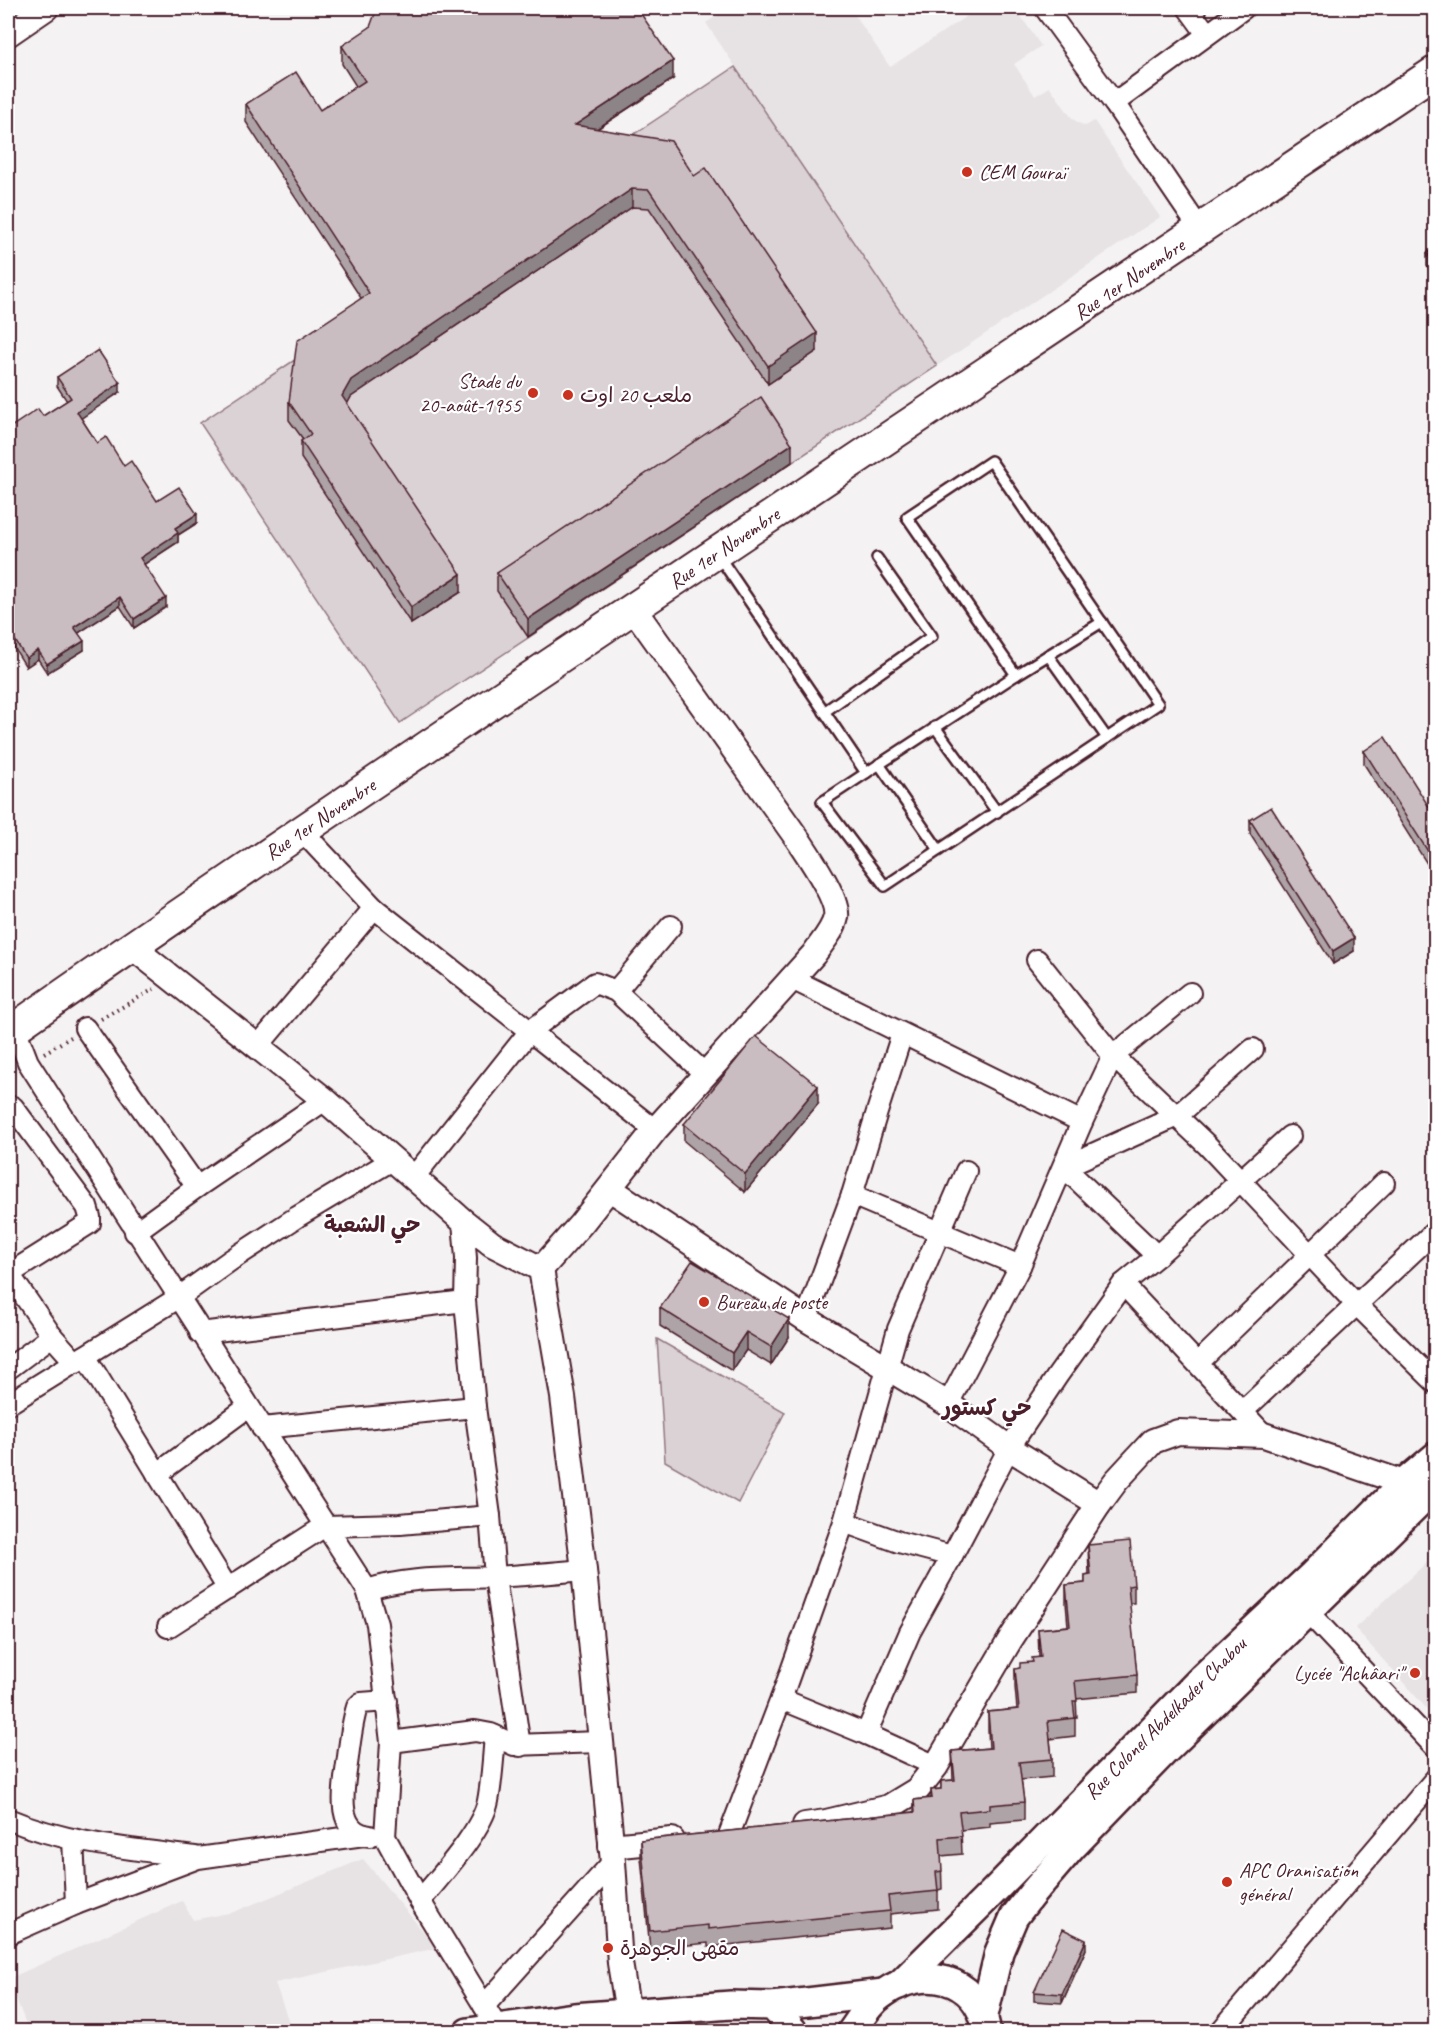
<svg xmlns="http://www.w3.org/2000/svg" width="1443" height="2039" font-family="Caveat,'Playpen Sans Arabic',sans-serif">
  <style>
    .built { fill: #e7e2e3 }
    .green { fill: #dbd2d5; stroke: #927880; stroke-width: 1.5 }
    .lines { fill: none; stroke-linecap: round; stroke-linejoin: round }
    .service-casing { stroke: #4a1f2b; stroke-width: 14 }
    .minor-casing { stroke: #4a1f2b; stroke-width: 24 }
    .tertiary-casing { stroke: #4a1f2b; stroke-width: 28 }
    .secondary-casing { stroke: #4a1f2b; stroke-width: 32 }
    .primary-casing { stroke: #4a1f2b; stroke-width: 34 }
    .path { stroke: #4a1f2b; stroke-width: 4; stroke-dasharray: 1.5 4.5; stroke-linecap: butt }
    .service { stroke: #fff; stroke-width: 9 }
    .minor { stroke: #fff; stroke-width: 20 }
    .tertiary { stroke: #fff; stroke-width: 24 }
    .secondary { stroke: #fff; stroke-width: 27 }
    .primary { stroke: #fff; stroke-width: 30 }
    .wall { fill: #aea3a6; stroke: #4a1f2b; stroke-width: 1.5 }
    .shaded-wall { fill: #8d8487; stroke: #4a1f2b; stroke-width: 1.5 }
    .building { fill: #cabdc1; stroke: #4a1f2b; stroke-width: 1.5 }
    .poi-dot { fill: #c8321e; stroke: #fff; stroke-width: 2 }
    .labels { text-anchor: middle; stroke-width: 4.5; stroke-linejoin: round; paint-order: stroke }
    .poi-label { font-size: 21px; fill: #4a1f2b; stroke: #fff; text-anchor: start }
    .street-label { font-size: 21px; fill: #4a1f2b; stroke: #fff }
    .neighbourhood-label { font-size: 22px; font-weight: bold; fill: #4a1f2b; stroke: #fff }
  </style>
  <rect width="100%" height="100%" fill="#f4f2f2"/>
  <filter id="ink" filterUnits="userSpaceOnUse"><feTurbulence type="fractalNoise" baseFrequency=".0167" numOctaves="2"/><feDisplacementMap in="SourceGraphic" scale="12" xChannelSelector="R" yChannelSelector="G"/><feConvolveMatrix kernelMatrix="1 2 1 2 8 2 1 2 1" color-interpolation-filters="sRGB"/></filter>
  <g filter="url(#ink)">
    <g class="built">
      <polygon points="729,8 850,8 890,67 979,8 1015,8 1041,46 1014,64 1035,96 1050,87 1071,117 1078,123 1086,126 1094,121 1160,217 937,366 706,23"/>
      <polygon points="1435,1555 1435,1718 1355,1628"/>
      <polygon points="363,1859 437,1948 275,1983 292,2031 29,2031 8,1979 182,1901 193,1920 234,1912"/>
    </g>
    <g class="green">
      <polygon points="735,67 937,366 400,723 200,423"/>
      <polygon points="657,1339 785,1412 738,1503 665,1461"/>
    </g>
    <g class="lines">
      <defs>
        <g id="service">
          <polyline points="718,555 866,773 822,802 885,886 1158,704 991,461 907,517 1016,675"/>
          <polyline points="1048,655 1107,738"/>
          <polyline points="824,712 932,636 877,558"/>
          <polyline points="935,727 997,812"/>
          <polyline points="879,764 939,850"/>
          <polyline points="866,773 1016,675 1102,622"/>
        </g>
        <g id="minor">
          <polyline points="1045,8 1114,103 1201,231"/>
          <polyline points="1188,8 1207,34"/>
          <polyline points="1114,103 1244,8"/>
          <polyline points="302,831 374,908 655,1130"/>
          <polyline points="1037,960 1113,1056 1190,993"/>
          <polyline points="790,978 1082,1122 1020,1266 948,1404"/>
          <polyline points="616,991 671,926"/>
          <polyline points="15,1028 28,1062 367,1590 377,1624 391,1742 385,1837 420,1901 497,2027"/>
          <polyline points="85,1028 197,1187"/>
          <polyline points="258,1046 374,908"/>
          <polyline points="1082,1122 1113,1056 1207,1145 1357,1305 1436,1383"/>
          <polyline points="414,1177 530,1031 595,983 616,991 705,1074"/>
          <polyline points="852,1195 1020,1266"/>
          <polyline points="463,1221 466,1258 465,1301 475,1407 490,1516 495,1577 520,1746"/>
          <polyline points="135,1232 197,1187 325,1100"/>
          <polyline points="1157,1256 1064,1167 1177,1116 1253,1049"/>
          <polyline points="9,1274 90,1223 90,1217 87,1207 13,1107"/>
          <polyline points="8,1275 9,1274 52,1336"/>
          <polyline points="1123,1284 1264,1435"/>
          <polyline points="806,1319 852,1195 877,1112 902,1034"/>
          <polyline points="200,1333 465,1301"/>
          <polyline points="85,1356 178,1298 231,1260 297,1217 394,1159"/>
          <polyline points="1198,1363 1384,1183"/>
          <polyline points="8,1369 52,1336 76,1363"/>
          <polyline points="8,1404 85,1356 228,1589"/>
          <polyline points="1243,1411 1432,1234"/>
          <polyline points="262,1428 475,1407"/>
          <polyline points="157,1474 248,1407"/>
          <polyline points="844,1522 899,1542 952,1556"/>
          <path d="M367,1590C409,1576 452,1579 495,1577C525,1575 554,1573 584,1570"/>
          <polyline points="1308,1612 1436,1748"/>
          <polyline points="168,1627 325,1526 400,1524 490,1516"/>
          <polyline points="781,1699 866,1734"/>
          <polyline points="391,1742 475,1731 491,1734 514,1745 600,1742"/>
          <polyline points="936,1766 866,1734 910,1632 952,1556 1009,1448 1058,1375 1123,1284 1157,1256 1290,1136"/>
          <path d="M8,1819C67,1844 132,1849 195,1857"/>
          <polyline points="729,1835 781,1699 844,1522 898,1329 966,1171"/>
          <path d="M370,1836C332,1832 345,1782 348,1757C350,1741 352,1723 357,1707L361,1703L387,1701"/>
          <polyline points="73,1839 76,1904"/>
          <path d="M420,1901C440,1876 482,1831 488,1801C492,1780 493,1758 495,1736"/>
          <polyline points="8,1934 76,1904 198,1858 364,1835"/>
          <polyline points="484,2006 613,1862"/>
          <polyline points="1220,2032 1436,1778"/>
        </g>
        <g id="tertiary">
          <polyline points="8,34 46,8"/>
          <polyline points="131,946 325,1100 463,1221 492,1244 541,1269 563,1397 584,1570 613,1862 620,1963 628,2013"/>
          <polyline points="610,1189 806,1319 948,1404 1009,1448 1099,1504"/>
          <path d="M541,1269L581,1224L655,1130L814,954C822,942 833,931 836,917C839,900 809,856 799,841L633,608"/>
          <polyline points="805,1825 826,1822 889,1807 917,1790 936,1766 1010,1640 1099,1504 1116,1481 1153,1441 1178,1432 1264,1435 1404,1483 1418,1494"/>
          <polyline points="611,1846 672,1840"/>
        </g>
        <g id="secondary">
          <polyline points="899,1985 992,1893 1203,1677 1312,1575 1404,1483 1436,1456"/>
          <polyline points="773,2006 794,2032"/>
          <polyline points="984,2015 999,1952 1014,1917 1031,1895 1073,1846 1164,1752 1436,1486"/>
          <polyline points="468,2032 574,2017 731,2005 773,2006 884,1993"/>
          <path d="M851,2032C861,2018 870,2002 884,1993C923,1965 977,1977 986,2027"/>
        </g>
        <path id="primary" d="M15,1028C160,926 308,827 456,727C782,508 1110,292 1436,71"/>
      </defs>
      <use href="#service" class="service-casing"/>
      <use href="#minor" class="minor-casing"/>
      <use href="#tertiary" class="tertiary-casing"/>
      <use href="#secondary" class="secondary-casing"/>
      <use href="#primary" class="primary-casing"/>
      <g class="path">
        <polyline points="101,1019 154,989"/>
        <polyline points="44,1053 71,1037"/>
      </g>
      <use href="#service" class="service"/>
      <use href="#minor" class="minor"/>
      <use href="#tertiary" class="tertiary"/>
      <use href="#secondary" class="secondary"/>
      <use href="#primary" class="primary"/>
    </g>
    <g class="wall">
      <polygon points="342,46 673,79 597,129 694,176 817,351 768,384 649,208 632,207 351,397 347,404 461,592 411,624 301,458 301,441 303,439 289,420 289,402 361,298 246,122 246,104 320,110 356,86 342,64"/>
      <polygon points="1436,248 1436,279 1427,266 1427,253"/>
      <polygon points="57,377 120,392 81,418 97,443 124,466 157,501 197,523 178,535 178,542 144,564 166,607 134,628 120,606 78,633 84,650 47,673 38,659 26,667 8,638 8,429 43,416 67,401 57,386"/>
      <polygon points="792,462 528,637 497,591 497,573"/>
      <polygon points="1364,751 1436,818 1436,878 1364,764"/>
      <polygon points="1250,820 1354,951 1333,964 1250,834"/>
      <polygon points="818,1104 745,1192 684,1141 684,1124"/>
      <polygon points="660,1308 789,1337 771,1365 746,1350 732,1371 660,1326"/>
      <polygon points="1088,1545 1134,1585 1134,1603 1129,1603 1137,1675 1137,1693 1076,1699 1077,1718 1075,1718 1075,1736 1050,1739 1052,1759 1052,1777 1021,1780 1024,1802 1024,1820 990,1823 990,1827 961,1830 962,1854 941,1856 942,1889 938,1890 938,1909 890,1914 890,1928 708,1947 708,1943 650,1949 641,1858 641,1840 914,1812 914,1800 931,1798 931,1790 941,1789 941,1781 953,1780 952,1751 989,1748 988,1730 988,1712 1017,1709 1015,1687 1015,1669 1020,1668 1032,1662 1039,1657 1038,1629 1068,1626 1066,1603 1066,1585 1085,1583 1085,1576 1089,1575"/>
      <polygon points="1086,1949 1062,2003 1034,2001 1034,1992"/>
    </g>
    <g class="shaded-wall">
      <polygon points="673,61 673,79 575,143 575,125"/>
      <polygon points="632,189 632,207 351,397 342,414 342,396 351,380"/>
      <polygon points="817,333 817,351 768,384 768,366"/>
      <polygon points="120,383 120,392 77,421 77,412"/>
      <polygon points="792,444 792,462 528,637 528,619"/>
      <polygon points="197,514 197,523 178,535 178,542 140,567 140,558 175,528"/>
      <polygon points="461,574 461,592 411,624 411,607"/>
      <polygon points="120,597 120,606 74,636 74,627"/>
      <polygon points="166,598 166,607 134,628 134,619"/>
      <polygon points="84,641 84,650 47,673 47,664"/>
      <polygon points="38,650 38,659 26,667 26,658"/>
      <polygon points="1354,938 1354,951 1333,964 1333,951"/>
      <polygon points="818,1086 818,1104 745,1192 745,1174"/>
      <polygon points="789,1319 789,1337 771,1365 771,1347"/>
      <polygon points="746,1332 746,1350 732,1371 732,1353"/>
      <polygon points="1086,1940 1086,1949 1062,2003 1062,1994"/>
    </g>
    <g class="building">
      <polygon points="377,8 637,8 673,61 575,125 671,141 694,176 706,168 817,333 768,366 649,190 632,189 351,380 342,396 461,574 411,607 301,441 311,434 289,402 297,341 369,293 246,104 296,72 320,110 365,81 342,46 370,27"/>
      <polygon points="1436,248 1436,265 1427,253"/>
      <polygon points="98,350 120,383 77,412 97,443 106,437 124,466 131,461 157,501 179,487 197,514 175,528 178,533 140,558 166,598 134,619 120,597 74,627 84,641 47,664 38,650 26,658 8,629 8,429 38,409 43,416 71,398 57,377"/>
      <polygon points="761,397 792,444 528,619 497,573"/>
      <polygon points="1385,737 1436,818 1436,864 1364,751"/>
      <polygon points="1271,807 1354,938 1333,951 1250,820"/>
      <polygon points="756,1036 818,1086 745,1174 684,1124"/>
      <polygon points="692,1261 789,1319 771,1347 746,1332 732,1353 660,1308"/>
      <polygon points="1130,1541 1134,1585 1128,1586 1137,1675 1075,1681 1077,1701 1073,1701 1075,1718 1048,1721 1052,1759 1019,1762 1024,1802 990,1805 990,1809 959,1812 962,1836 940,1838 942,1871 936,1872 938,1891 888,1896 890,1911 708,1929 708,1925 650,1931 641,1840 915,1812 914,1800 932,1798 931,1790 941,1789 941,1781 955,1780 952,1751 991,1748 988,1712 1019,1709 1015,1669 1020,1668 1020,1663 1033,1662 1032,1658 1041,1657 1038,1629 1070,1626 1066,1585 1085,1583 1085,1576 1091,1575 1088,1545"/>
      <polygon points="1063,1929 1086,1940 1062,1994 1034,1992"/>
    </g>
  </g>
  <g class="poi-dot">
    <circle cx="967" cy="172" r="6"/>
    <circle cx="533" cy="393" r="6"/>
    <circle cx="568" cy="395" r="6"/>
    <circle cx="704" cy="1302" r="6"/>
    <circle cx="1415" cy="1673" r="6"/>
    <circle cx="1227" cy="1882" r="6"/>
    <circle cx="608" cy="1948" r="6"/>
  </g>
  <g class="labels">
    <g class="poi-label">
      <text x="979" y="179">CEM Gouraï</text>
      <text x="521" y="388" text-anchor="end">Stade du<tspan x="521" dy="24">20-août-1955</tspan></text>
      <text x="580" y="402">ملعب 20 اوت</text>
      <text x="716" y="1309">Bureau de poste</text>
      <text x="1403" y="1680" text-anchor="end">Lycée "Achâari"</text>
      <text x="1239" y="1877">APC Oranisation<tspan x="1239" dy="24">général</tspan></text>
      <text x="620" y="1955">مقهى الجوهرة</text>
    </g>
    <g class="street-label">
      <text transform="translate(1129 279) rotate(-34)" y="7">Rue 1er Novembre</text>
      <text transform="translate(724 548) rotate(-34)" y="7">Rue 1er Novembre</text>
      <text transform="translate(320 819) rotate(-34)" y="7">Rue 1er Novembre</text>
      <text transform="translate(1165 1718) rotate(-45)" y="7">Rue Colonel Abdelkader Chabou</text>
    </g>
    <g class="neighbourhood-label">
      <text x="372" y="1232">حي الشعبة</text>
      <text x="987" y="1415">حي كستور</text>
    </g>
  </g>
  <rect width="1443" height="2039" fill="none" stroke="#fff" stroke-width="30"/>
  <rect x="15" y="15" width="1413" height="2009" fill="none" stroke="#4a1f2b" stroke-width="2" filter="url(#ink)"/>
</svg>
